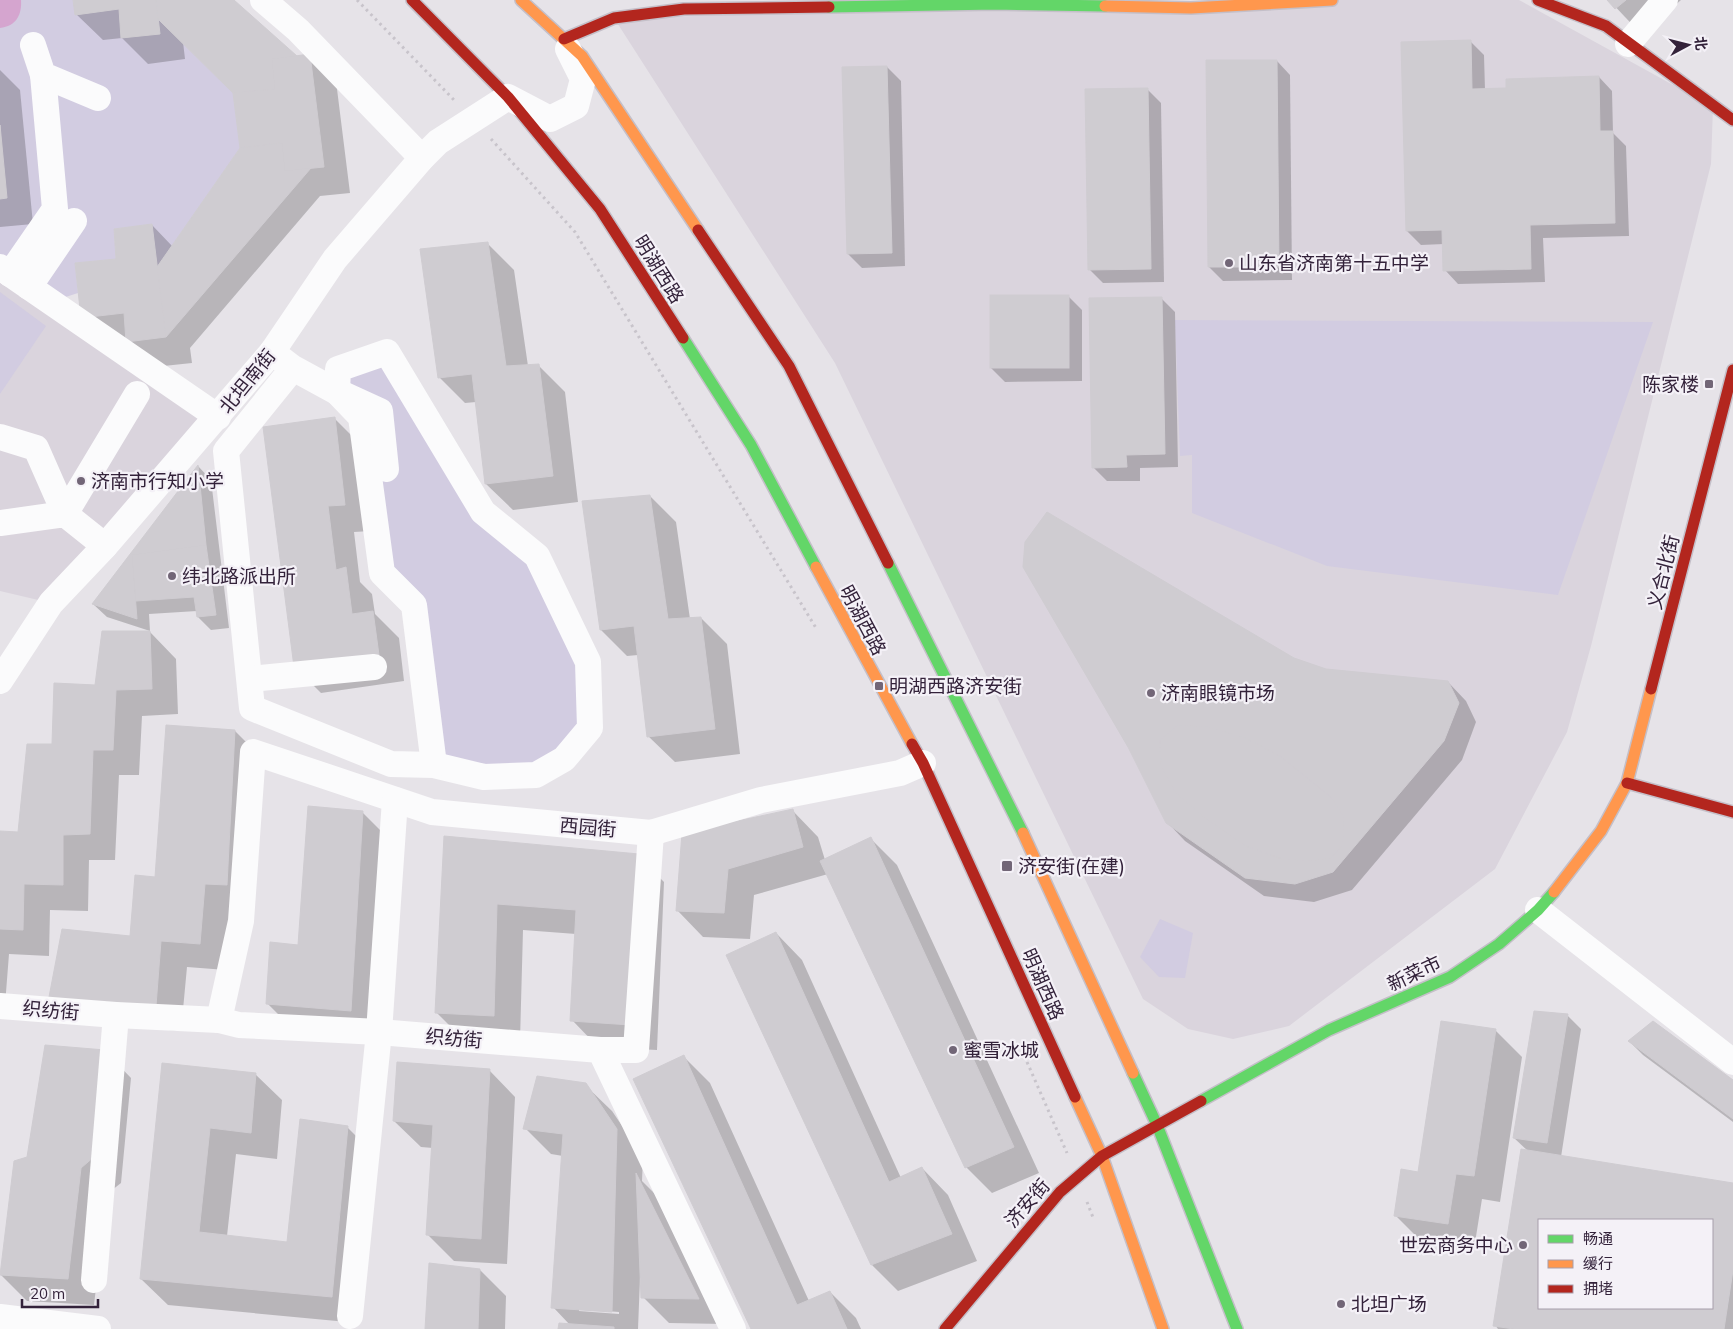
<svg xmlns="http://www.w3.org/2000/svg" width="1733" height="1329" font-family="Mulish,'Noto Sans SC',sans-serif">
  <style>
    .built { fill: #dad4dd }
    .green { fill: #d2cce1 }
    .water { fill: #d5a5cf }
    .shadow { fill: #0003; fill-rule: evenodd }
    .building { fill: #cfccd1; stroke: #cfccd1; fill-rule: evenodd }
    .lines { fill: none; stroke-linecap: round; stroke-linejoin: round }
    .fast-casing { stroke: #c4bfc8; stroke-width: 14 }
    .slow-casing { stroke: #c4bfc8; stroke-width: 14 }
    .jam-casing { stroke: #c4bfc8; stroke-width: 14 }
    .path { stroke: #c8c4cb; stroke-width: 3; stroke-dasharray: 2.5 4; stroke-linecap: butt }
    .street { stroke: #fbfbfc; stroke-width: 26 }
    .fast { stroke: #63d668; stroke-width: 11 }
    .slow { stroke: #ff974d; stroke-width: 11 }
    .jam { stroke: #b3261e; stroke-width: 11 }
    .poi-dot { fill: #726677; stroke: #f4f1f7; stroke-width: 2 }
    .labels { text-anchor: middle; stroke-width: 4.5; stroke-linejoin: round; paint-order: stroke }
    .poi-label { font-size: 19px; fill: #33223a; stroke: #f4f1f7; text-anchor: start }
    .street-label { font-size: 19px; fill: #33223a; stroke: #f4f1f7 }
  </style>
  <rect width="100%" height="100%" fill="#e6e3e8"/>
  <g class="built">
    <polygon points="1340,0 1519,0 1713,107 1711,164 1591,646 1567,732 1495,869 1289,1026 1233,1039 1188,1029 1143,999 835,363 614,18"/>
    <polygon points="0,280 218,417 51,603 0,591"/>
  </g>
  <g class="green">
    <polygon points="0,0 73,0 76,15 119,9 121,38 160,34 158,19 233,93 240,148 157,267 152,224 114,229 116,259 75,263 78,293 50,302 0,267"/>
    <polygon points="0,292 46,326 0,394"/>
    <polygon points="1175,320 1653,322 1558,595 1327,566 1192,513 1192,455 1180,456"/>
    <polygon points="387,352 483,512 537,556 588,662 590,728 536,775 434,765 414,605 382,573 338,369"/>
    <polygon points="1160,919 1193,933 1185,978 1159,977 1140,957"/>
  </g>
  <path class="water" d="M0,0H21C22,15 16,26 0,28Z"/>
  <g class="shadow">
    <polygon points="75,0 233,0 296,57 310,55 336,81 350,193 320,196 190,348 192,363 154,367 83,317 118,260 152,225 173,247 241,148 234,92 183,42 185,59 148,64 122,38 103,40 76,14"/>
    <polygon points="1609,0 1681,0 1642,35"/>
    <polygon points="1470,41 1484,55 1485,90 1507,89 1599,77 1612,91 1613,133 1626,146 1629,236 1543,238 1545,282 1458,284 1445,270 1444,244 1421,245 1407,231"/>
    <polygon points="1277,61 1290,75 1292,280 1223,281 1209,267"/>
    <polygon points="887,67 901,81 905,266 862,268 848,254"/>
    <polygon points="0,70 20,90 33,224 0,227"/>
    <polygon points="1147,89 1161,103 1164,282 1103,283 1089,269"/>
    <polygon points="488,244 514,270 528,366 539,366 565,392 578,502 513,510 486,484 476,402 465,403 439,377"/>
    <polygon points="1068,296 1082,310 1082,381 1005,382 991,368"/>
    <polygon points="1161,298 1175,312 1178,467 1140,468 1140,481 1107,481 1093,467"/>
    <polygon points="335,419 361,445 371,531 354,532 360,582 372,594 375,614 399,638 404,681 321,693 295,667"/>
    <polygon points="198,466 211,480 229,628 211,630 198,617 197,611 149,614 150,631 107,617 93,604"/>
    <polygon points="650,496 676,522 690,619 701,618 727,644 740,754 675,762 648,736 638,655 627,656 601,630"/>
    <polygon points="103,632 150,632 176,659 178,714 142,716 139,775 119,775 115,860 89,860 88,911 50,910 49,956 9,954 4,1018 0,1018 0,833 19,833 53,746 96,687"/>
    <polygon points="1293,659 1326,670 1448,682 1466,701 1476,722 1462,760 1352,890 1314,902 1264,896 1185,841 1167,822"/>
    <polygon points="235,731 261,757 226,970 187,967 181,1031 77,1023 131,937"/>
    <polygon points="792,810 818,837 825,860 871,839 897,865 1039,1173 992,1193 966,1167 828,874 754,895 750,939 703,937 677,910"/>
    <polygon points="362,812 388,838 377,1037 293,1029 267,1003 299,946"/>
    <polygon points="446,837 638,856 664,882 657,1050 598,1047 572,1020 576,934 523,930 520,1041 462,1038 436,1012"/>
    <polygon points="776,933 802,960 901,1178 922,1168 948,1195 977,1261 898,1291 872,1265"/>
    <path d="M1567,1015L1581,1029L1561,1157L1733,1184V1329H1498L1495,1325L1528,1151L1514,1138ZM1539,1220H1712V1308H1539Z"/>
    <polygon points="1495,1030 1522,1057 1500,1202 1482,1199 1474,1249 1421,1241 1395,1215"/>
    <polygon points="1630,1042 1733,1082 1733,1122 1643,1055"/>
    <polygon points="105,1051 131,1078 121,1183 107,1194 94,1305 27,1301 1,1275 28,1157"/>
    <polygon points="684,1057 710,1083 809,1301 830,1292 856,1318 861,1329 752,1329"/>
    <polygon points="163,1064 255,1074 282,1100 277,1159 236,1154 227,1236 288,1244 347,1127 373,1153 358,1323 168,1305 141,1279"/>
    <polygon points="489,1070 515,1097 507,1264 454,1261 428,1235 433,1148 421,1147 394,1121"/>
    <path d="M585,1085L612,1111L643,1157L642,1181L662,1201L724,1324L669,1323L643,1297L642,1278H640L638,1329H559L570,1325L553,1307L563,1156L551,1154L525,1128ZM579,1309L619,1312V1314L579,1311Z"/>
    <polygon points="480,1270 506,1296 505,1329 427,1329"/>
  </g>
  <g class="building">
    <polygon points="73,0 156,0 160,34 121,38 119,9 75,15"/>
    <polygon points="156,0 234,0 297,56 272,59 275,89 233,93 158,19"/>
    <polygon points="1607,0 1626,0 1615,9"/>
    <polygon points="1471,40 1472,89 1506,88 1506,79 1599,76 1600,131 1613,131 1615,223 1530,225 1531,269 1443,271 1442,230 1406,231 1401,42"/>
    <polygon points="310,54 324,167 285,171 282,143 240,148 233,93 275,89 272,59"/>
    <polygon points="1206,60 1277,60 1279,267 1208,267"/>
    <polygon points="887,66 892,253 847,254 842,67"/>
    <polygon points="1148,88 1151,269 1088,270 1085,89"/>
    <polygon points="0,125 7,198 0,199"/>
    <polygon points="282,143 285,171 311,168 166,337 157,267 240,148"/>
    <polygon points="152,224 166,337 126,342 124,313 81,318 75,263 116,259 114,229"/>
    <polygon points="488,242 506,366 539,364 553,476 485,484 472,374 438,378 420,249"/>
    <rect x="990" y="295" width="79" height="73"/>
    <polygon points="1162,297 1165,454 1126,455 1127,467 1092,468 1089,298"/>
    <polygon points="335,417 345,505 328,506 336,570 346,567 352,614 373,611 379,655 294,667 263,427"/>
    <polygon points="198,465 206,545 132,555 137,619 92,604"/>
    <polygon points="650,495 668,619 701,617 715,729 647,737 634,626 600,630 582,501"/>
    <polygon points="1047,512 1294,658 1326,669 1448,681 1459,703 1444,741 1333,872 1295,884 1245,878 1166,823 1128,747 1023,567 1025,542"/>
    <polygon points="206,545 216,615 197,617 194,597 136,601 132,555"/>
    <polygon points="102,631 150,631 152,689 116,690 113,750 93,750 90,834 63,835 63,885 24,884 23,930 0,929 0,831 18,832 27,744 52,744 54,683 95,685"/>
    <polygon points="166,725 235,730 227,885 205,884 200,944 161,941 156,1006 49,997 62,929 130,936 135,875 155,877"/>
    <polygon points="1178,725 1209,727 1245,738 1280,756 1332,798 1343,816 1344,832 1341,847 1331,858 1310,861 1282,859 1246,846 1205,818 1176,793 1161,766 1160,740"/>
    <polygon points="308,806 363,811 351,1011 266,1004 270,942 298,945"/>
    <polygon points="793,809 803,847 728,869 724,913 676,911 682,833"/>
    <polygon points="444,836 639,854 631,1025 570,1021 576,910 497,904 494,1016 435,1013"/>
    <polygon points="871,837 1014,1147 965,1168 820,861"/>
    <polygon points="776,932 889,1182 922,1167 952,1234 871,1265 726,955"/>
    <polygon points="1534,1011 1568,1014 1547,1143 1513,1138"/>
    <polygon points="1441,1021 1496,1029 1474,1176 1456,1174 1448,1224 1394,1216 1401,1169 1418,1172"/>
    <polygon points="1653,1021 1733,1080 1733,1119 1628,1041"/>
    <polygon points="45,1045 105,1050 95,1156 81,1168 68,1279 0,1275 14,1161 27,1157"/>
    <polygon points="684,1055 797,1305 830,1291 847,1329 751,1329 633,1079"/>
    <polygon points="397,1062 490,1069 481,1239 426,1235 433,1125 393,1121"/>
    <polygon points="162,1063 256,1073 251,1133 210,1128 199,1232 287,1242 300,1119 348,1126 332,1297 140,1279"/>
    <polygon points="537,1076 586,1083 617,1129 612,1312 551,1308 563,1134 523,1129"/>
    <path d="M1521,1149L1733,1183V1270L1724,1329H1514L1493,1326ZM1539,1220H1712V1308H1539Z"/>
    <polygon points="636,1173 699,1299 641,1298"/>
    <polygon points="429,1263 480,1269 478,1329 425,1329"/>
    <polygon points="559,1323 614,1327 614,1329 558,1329"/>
  </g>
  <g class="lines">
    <defs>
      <g id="fast">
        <polyline points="829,7 995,4 1105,6"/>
        <polyline points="683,338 751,445 816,567"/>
        <polyline points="888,563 1023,833"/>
        <polyline points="1133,1073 1157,1125 1237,1329"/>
        <polyline points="1201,1101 1329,1030 1450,977 1499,944 1538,910 1554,892"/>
      </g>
      <g id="slow">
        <polyline points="521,0 582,56 698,230"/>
        <polyline points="1105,6 1191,8 1332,0"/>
        <polyline points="816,567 912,744"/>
        <polyline points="1023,833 1133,1073"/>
        <polyline points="1554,892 1601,831 1627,783 1651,689"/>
        <polyline points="1075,1097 1102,1156 1163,1329"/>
      </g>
      <g id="jam">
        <polyline points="412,0 508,97 600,209 683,338"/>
        <polyline points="1538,0 1606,26 1733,120"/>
        <polyline points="564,39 614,18 684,9 829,7"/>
        <polyline points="698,230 789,366 888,563"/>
        <polyline points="1651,689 1733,370"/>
        <polyline points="912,744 923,763 1075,1097"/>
        <polyline points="1627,783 1733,812"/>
        <polyline points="945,1329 1060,1192 1102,1156 1201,1101"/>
      </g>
    </defs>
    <use href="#fast" class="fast-casing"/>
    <use href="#slow" class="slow-casing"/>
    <use href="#jam" class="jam-casing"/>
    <g class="path">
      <polyline points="357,0 456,102"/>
      <polyline points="491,139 575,232 816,628"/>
      <polyline points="1027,1062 1067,1153"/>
      <polyline points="1087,1202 1094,1220"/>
    </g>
    <g class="street">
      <polyline points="263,0 298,30 422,158"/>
      <polyline points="1628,44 1665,0"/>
      <polyline points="33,45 43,75 98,98"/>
      <polyline points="0,267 218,417"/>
      <polyline points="10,274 55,209 43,75"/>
      <polyline points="29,287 74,221"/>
      <polyline points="272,352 293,368 337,392 338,369 387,352 483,512 537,556 588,662 590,728 564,759 536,775 484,777 434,765 391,764 252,708 226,451 293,368"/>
      <polyline points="337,392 361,417 382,573 414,605 434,765"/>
      <polyline points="345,395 380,411 386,469"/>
      <polyline points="0,437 36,448 65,514 137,394"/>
      <polyline points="0,523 65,514 105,546"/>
      <polyline points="250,679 374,667"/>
      <polyline points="0,681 51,603 105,546 272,352 335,259 422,158 438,142 508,97 550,119 576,106 583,79 568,49"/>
      <polyline points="1538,910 1733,1062"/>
      <polyline points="0,1006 116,1015 219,1020 239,1025 379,1032 600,1050 733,1329"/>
      <polyline points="219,1020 241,921 253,752 432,812 651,833 761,800 900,773 923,763"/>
      <polyline points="600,1050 636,1050 651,833"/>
      <polyline points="94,1280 116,1015"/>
      <polyline points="350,1316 379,1032 395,800"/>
      <polyline points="0,1317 98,1329"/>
    </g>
    <use href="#fast" class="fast"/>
    <use href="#slow" class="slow"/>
    <use href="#jam" class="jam"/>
  </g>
  <g class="poi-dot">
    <circle cx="1229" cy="263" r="5"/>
    <rect x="1704" y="379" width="10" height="10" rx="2.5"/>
    <circle cx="81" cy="481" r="5"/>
    <circle cx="172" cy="576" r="5"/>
    <rect x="874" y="681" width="10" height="10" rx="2.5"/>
    <circle cx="1151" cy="693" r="5"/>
    <rect x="1001" y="860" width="12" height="12" rx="2.5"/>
    <circle cx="953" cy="1050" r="5"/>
    <circle cx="1523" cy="1245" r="5"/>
    <circle cx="1341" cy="1304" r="5"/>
  </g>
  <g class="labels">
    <g class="poi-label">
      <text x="1239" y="270">山东省济南第十五中学</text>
      <text x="1699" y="391" text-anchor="end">陈家楼</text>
      <text x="91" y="488">济南市行知小学</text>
      <text x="182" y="583">纬北路派出所</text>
      <text x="889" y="693">明湖西路济安街</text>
      <text x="1161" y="700">济南眼镜市场</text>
      <text x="1018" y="873">济安街(在建)</text>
      <text x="963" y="1057">蜜雪冰城</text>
      <text x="1513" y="1252" text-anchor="end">世宏商务中心</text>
      <text x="1351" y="1311">北坦广场</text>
    </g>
    <g class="street-label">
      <text transform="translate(659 269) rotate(58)" y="7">明湖西路</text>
      <text transform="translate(247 381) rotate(-51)" y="7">北坦南街</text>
      <text transform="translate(1663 572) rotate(-76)" y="7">义合北街</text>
      <text transform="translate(863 620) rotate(62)" y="7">明湖西路</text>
      <text transform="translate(588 827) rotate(5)" y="7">西园街</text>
      <text transform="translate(1414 973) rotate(-25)" y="7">新菜市</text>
      <text transform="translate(1043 984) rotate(66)" y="7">明湖西路</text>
      <text transform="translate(51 1010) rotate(5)" y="7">织纺街</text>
      <text transform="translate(454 1038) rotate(5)" y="7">织纺街</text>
      <text transform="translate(1027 1203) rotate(-49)" y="7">济安街</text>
    </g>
  </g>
  <rect x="1538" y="1219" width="175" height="90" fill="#f4f1f7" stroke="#a79eab"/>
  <rect x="1548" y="1235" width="25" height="8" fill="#63d668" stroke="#a79eab"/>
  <text x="1583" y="1244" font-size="15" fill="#33223a">畅通</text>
  <rect x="1548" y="1260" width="25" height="8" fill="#ff974d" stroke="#a79eab"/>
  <text x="1583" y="1269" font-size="15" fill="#33223a">缓行</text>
  <rect x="1548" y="1285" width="25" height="8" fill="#b3261e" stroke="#a79eab"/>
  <text x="1583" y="1294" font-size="15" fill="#33223a">拥堵</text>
  <g transform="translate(1688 45) rotate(83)" stroke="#f4f1f7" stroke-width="4" paint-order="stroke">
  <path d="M0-4L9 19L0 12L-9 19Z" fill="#33223a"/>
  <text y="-8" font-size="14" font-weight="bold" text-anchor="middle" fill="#33223a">北</text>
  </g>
  <path d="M22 1299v8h76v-8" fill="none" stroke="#33223a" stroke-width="2.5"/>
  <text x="30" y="1299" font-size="15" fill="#33223a" stroke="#f4f1f7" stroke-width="4" paint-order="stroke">20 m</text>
</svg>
